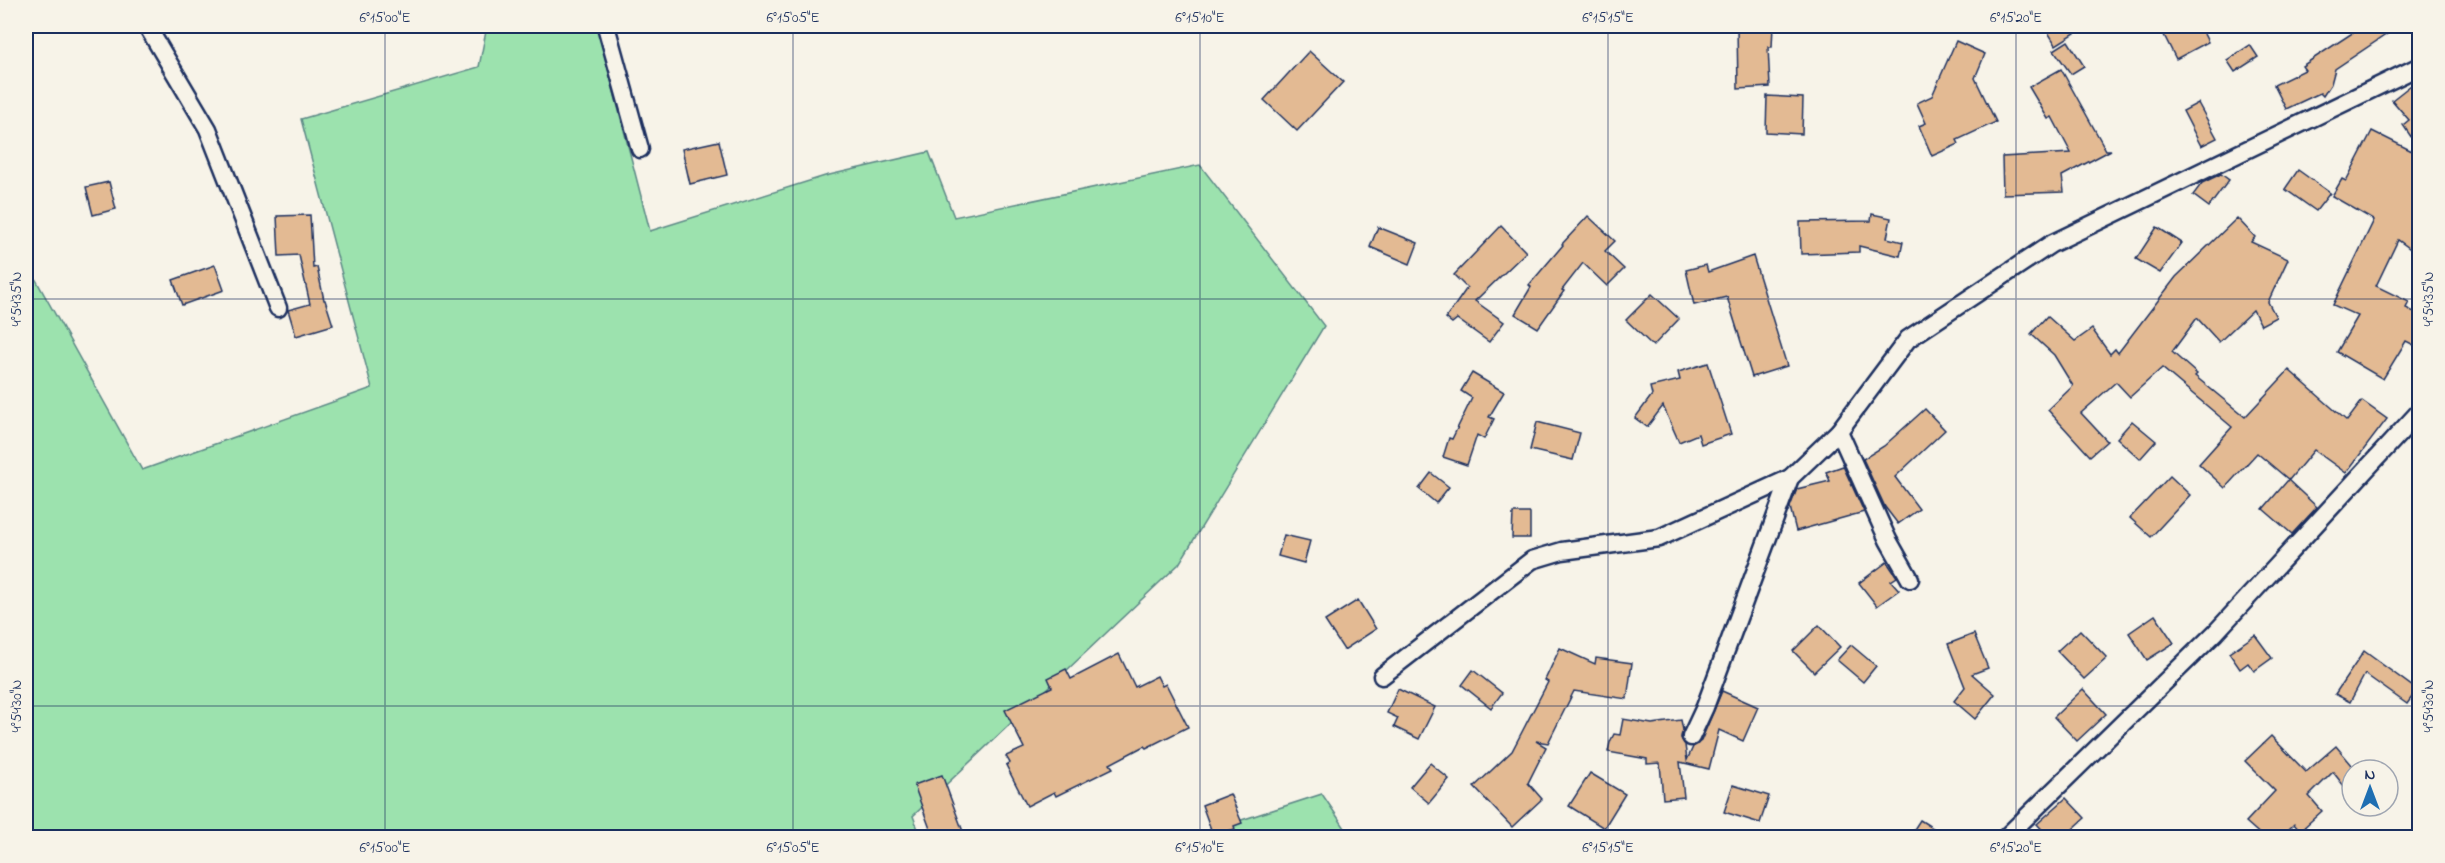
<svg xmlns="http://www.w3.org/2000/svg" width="2445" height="863" font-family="'Indie Flower',sans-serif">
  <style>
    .green { fill: #9ce2ae; stroke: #5c8886; stroke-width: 1.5 }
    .building { fill: #e3ba93; stroke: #1b2f5e; stroke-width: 1.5 }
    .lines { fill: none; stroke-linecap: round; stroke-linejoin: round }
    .minor-casing { stroke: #1b2f5e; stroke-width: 21 }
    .minor { stroke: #f7f3e8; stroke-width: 16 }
    .ticks { fill: none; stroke: #1b2f5e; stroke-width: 1.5; stroke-opacity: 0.45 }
    .neatline { fill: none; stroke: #1b2f5e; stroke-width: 2 }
    .ticks-label { font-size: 15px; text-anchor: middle; fill: #1b2f5e }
  </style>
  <rect width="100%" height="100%" fill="#f7f3e8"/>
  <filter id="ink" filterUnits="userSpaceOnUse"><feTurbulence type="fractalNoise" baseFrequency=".0167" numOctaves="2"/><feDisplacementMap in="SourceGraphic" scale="12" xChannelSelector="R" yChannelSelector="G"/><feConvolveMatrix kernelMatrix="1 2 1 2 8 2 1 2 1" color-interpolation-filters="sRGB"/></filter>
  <g filter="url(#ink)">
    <g class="green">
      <polygon points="487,26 597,26 650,231 825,176 929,152 954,217 1200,165 1324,326 1179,564 913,816 921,837 26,837 26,262 142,470 372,388 301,119 479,67"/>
      <polygon points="1322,794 1351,837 1186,838"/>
    </g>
    <g class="building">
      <polygon points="1737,26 1773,26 1772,47 1768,47 1770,87 1738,89"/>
      <polygon points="2044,26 2086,26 2056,45"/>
      <polygon points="2182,26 2200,26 2208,42 2176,59 2164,35"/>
      <polygon points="2363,26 2399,26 2335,69 2331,84 2323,96 2320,93 2286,109 2274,85 2305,70 2302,66"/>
      <polygon points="1956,41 1985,54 1975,78 1996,122 1957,140 1959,144 1932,156 1919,126 1926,123 1917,103 1932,96"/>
      <polygon points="2068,41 2084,66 2071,74 2054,50"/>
      <polygon points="2250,45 2258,57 2235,72 2227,60"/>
      <polygon points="1309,51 1343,82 1297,131 1264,100"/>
      <polygon points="2061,69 2106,150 2111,150 2062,176 2064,192 2003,194 2002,157 2071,153 2052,117 2048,119 2029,87"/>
      <polygon points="2420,78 2420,150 2403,125 2409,120 2392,100"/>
      <polygon points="1767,96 1803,98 1802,134 1766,132"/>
      <polygon points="2198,103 2217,138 2201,146 2183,111"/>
      <polygon points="2372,131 2420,155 2420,256 2398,240 2376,286 2409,302 2406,308 2420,315 2420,348 2406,341 2383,379 2337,352 2358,316 2333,305 2374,220 2332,196 2342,179 2346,181"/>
      <polygon points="719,141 727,175 690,184 682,149"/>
      <polygon points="2298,170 2330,193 2316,211 2285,189"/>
      <polygon points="2221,174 2229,180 2209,207 2193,195 2202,183"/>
      <polygon points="109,182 116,209 93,215 86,187"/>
      <polygon points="1872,214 1891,218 1887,238 1903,242 1900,256 1859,246 1859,252 1801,254 1800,222 1871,221"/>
      <polygon points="310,215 313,268 317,267 324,300 325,300 333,325 296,336 288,310 310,304 299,255 279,256 277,216"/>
      <polygon points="1588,216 1615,241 1605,251 1624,269 1607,286 1583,263 1562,290 1564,291 1538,328 1515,314 1531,287 1529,285 1563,245 1562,244"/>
      <polygon points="2237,218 2255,237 2251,242 2288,259 2268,302 2276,317 2261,325 2253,310 2219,342 2197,318 2172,352 2197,374 2195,376 2245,417 2289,370 2347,421 2362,401 2387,419 2346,473 2314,450 2289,480 2257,453 2225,488 2199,464 2232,427 2162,368 2130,397 2116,382 2081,413 2107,441 2090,456 2048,410 2073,386 2054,355 2031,334 2047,316 2075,341 2092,329 2110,354 2115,349 2118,353 2176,277"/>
      <polygon points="1501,226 1526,252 1475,301 1504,322 1489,342 1457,319 1452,323 1446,318 1467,288 1454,275"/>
      <polygon points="1378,227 1418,243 1410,264 1370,247"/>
      <polygon points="2157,227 2182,243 2160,273 2136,259"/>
      <polygon points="1753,256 1787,366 1752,377 1727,297 1694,305 1686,270 1706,265 1708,272"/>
      <polygon points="215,265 224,290 182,305 173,280"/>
      <polygon points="1652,294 1679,319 1653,346 1626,320"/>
      <polygon points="1708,363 1731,434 1701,444 1698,434 1679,442 1663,406 1647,427 1635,418 1652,395 1650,387 1680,380 1678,372"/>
      <polygon points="1472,373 1504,392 1489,417 1494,419 1484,439 1477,435 1467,465 1443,457 1449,438 1452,439 1472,398 1461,391"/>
      <polygon points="1925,409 1945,430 1895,477 1919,509 1898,524 1885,507 1863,459 1884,446"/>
      <polygon points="2132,421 2156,441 2140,459 2117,438"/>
      <polygon points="1537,422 1580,433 1573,460 1530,450"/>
      <polygon points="1843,466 1864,512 1796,531 1790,507 1797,489 1830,481 1826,472"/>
      <polygon points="1431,473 1449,487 1436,503 1419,489"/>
      <polygon points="2170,476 2190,495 2151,537 2130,518"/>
      <polygon points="2288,480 2317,507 2292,534 2263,509"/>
      <polygon points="1513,513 1530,513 1530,538 1512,538"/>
      <polygon points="1284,535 1310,541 1304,563 1278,556"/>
      <polygon points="1887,562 1897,577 1891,581 1899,590 1877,606 1859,583"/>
      <polygon points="1358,600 1376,629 1344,650 1325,621"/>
      <polygon points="2155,615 2174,643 2147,660 2129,633"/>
      <polygon points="1819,625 1840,647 1814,672 1793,651"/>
      <polygon points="2080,630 2107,658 2084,679 2057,651"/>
      <polygon points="1974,634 1988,668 1972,674 1995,694 1975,719 1954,701 1965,687 1948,644"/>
      <polygon points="2255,635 2272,658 2254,671 2248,663 2240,669 2229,653"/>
      <polygon points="1851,645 1876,666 1863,682 1837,660"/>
      <polygon points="1560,648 1595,664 1596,658 1632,663 1627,699 1574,691 1548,743 1536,741 1546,747 1528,783 1542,799 1512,827 1474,787 1512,751 1548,682 1545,680"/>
      <polygon points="2364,651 2417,690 2407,704 2365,674 2350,702 2335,694"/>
      <polygon points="1119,654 1135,687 1157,676 1162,686 1166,684 1188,727 1146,748 1144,746 1110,764 1113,768 1056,796 1054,792 1027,806 1006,765 1010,763 1006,756 1024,748 1005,710 1052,687 1048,678 1066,669 1071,679"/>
      <polygon points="1473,670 1502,693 1491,708 1462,685"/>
      <polygon points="1398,689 1435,707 1419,739 1394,727 1398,718 1387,713"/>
      <polygon points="2083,689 2106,714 2077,741 2054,717"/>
      <polygon points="1722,691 1758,707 1743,741 1719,730 1709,769 1680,762 1684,797 1663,799 1660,763 1647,764 1647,759 1608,752 1610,742 1614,734 1620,735 1623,719 1652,724 1681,720 1683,730 1681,738 1685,745 1687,760 1693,747 1701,741"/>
      <polygon points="2271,736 2306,772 2336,746 2352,765 2352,779 2344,786 2333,772 2309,796 2322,811 2300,831 2294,824 2281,837 2263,837 2246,822 2275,791 2245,761"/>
      <polygon points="1430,763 1449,779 1429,803 1410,787"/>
      <polygon points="1590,773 1625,794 1604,828 1569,806"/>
      <polygon points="942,775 965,837 933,837 914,785"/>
      <polygon points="1733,785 1769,796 1760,823 1724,812"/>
      <polygon points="1230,794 1242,823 1234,826 1235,829 1213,835 1202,805"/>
      <polygon points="2066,798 2085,818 2064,837 2049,837 2037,824"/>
      <polygon points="1920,820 1947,837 1909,837"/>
    </g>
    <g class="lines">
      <defs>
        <g id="minor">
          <polyline points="147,26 208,129 278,308"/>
          <polyline points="606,26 640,149"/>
          <polyline points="1839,431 1888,540 1910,579"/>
          <polyline points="1382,676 1532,560 1562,551 1659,538 1790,478"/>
          <polyline points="1691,737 1705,707 1790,478 1839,431 1908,339 2051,244 2420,66"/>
          <polyline points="2005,838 2215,633 2420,411"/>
        </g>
      </defs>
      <use href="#minor" class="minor-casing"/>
      <use href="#minor" class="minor"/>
    </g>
  </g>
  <path class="ticks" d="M385,26V838M793,26V838M1200,26V838M1608,26V838M2016,26V838M26,299H2420M26,706H2420"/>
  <rect width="2445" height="863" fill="none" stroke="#f7f3e8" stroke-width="66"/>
  <g transform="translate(2370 788)"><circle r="28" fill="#f7f3e8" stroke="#9fa5b1" stroke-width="1.5"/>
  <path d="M0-4.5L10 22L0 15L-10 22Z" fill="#1f6fb2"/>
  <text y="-9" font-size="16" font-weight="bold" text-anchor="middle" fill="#1b2f5e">N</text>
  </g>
  <rect x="33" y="33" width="2379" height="797" class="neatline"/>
  <g class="ticks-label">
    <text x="385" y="22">6°15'00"E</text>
    <text x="793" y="22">6°15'05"E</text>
    <text x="1200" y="22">6°15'10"E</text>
    <text x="1608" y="22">6°15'15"E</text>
    <text x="2016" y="22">6°15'20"E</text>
    <text transform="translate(16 299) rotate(-90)" y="5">4°54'35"N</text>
    <text transform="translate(2428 299) rotate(-90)" y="5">4°54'35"N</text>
    <text transform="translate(16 706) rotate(-90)" y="5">4°54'30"N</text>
    <text transform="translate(2428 706) rotate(-90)" y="5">4°54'30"N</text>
    <text x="385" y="852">6°15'00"E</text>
    <text x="793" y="852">6°15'05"E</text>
    <text x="1200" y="852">6°15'10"E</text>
    <text x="1608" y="852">6°15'15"E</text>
    <text x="2016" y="852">6°15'20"E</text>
  </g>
</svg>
